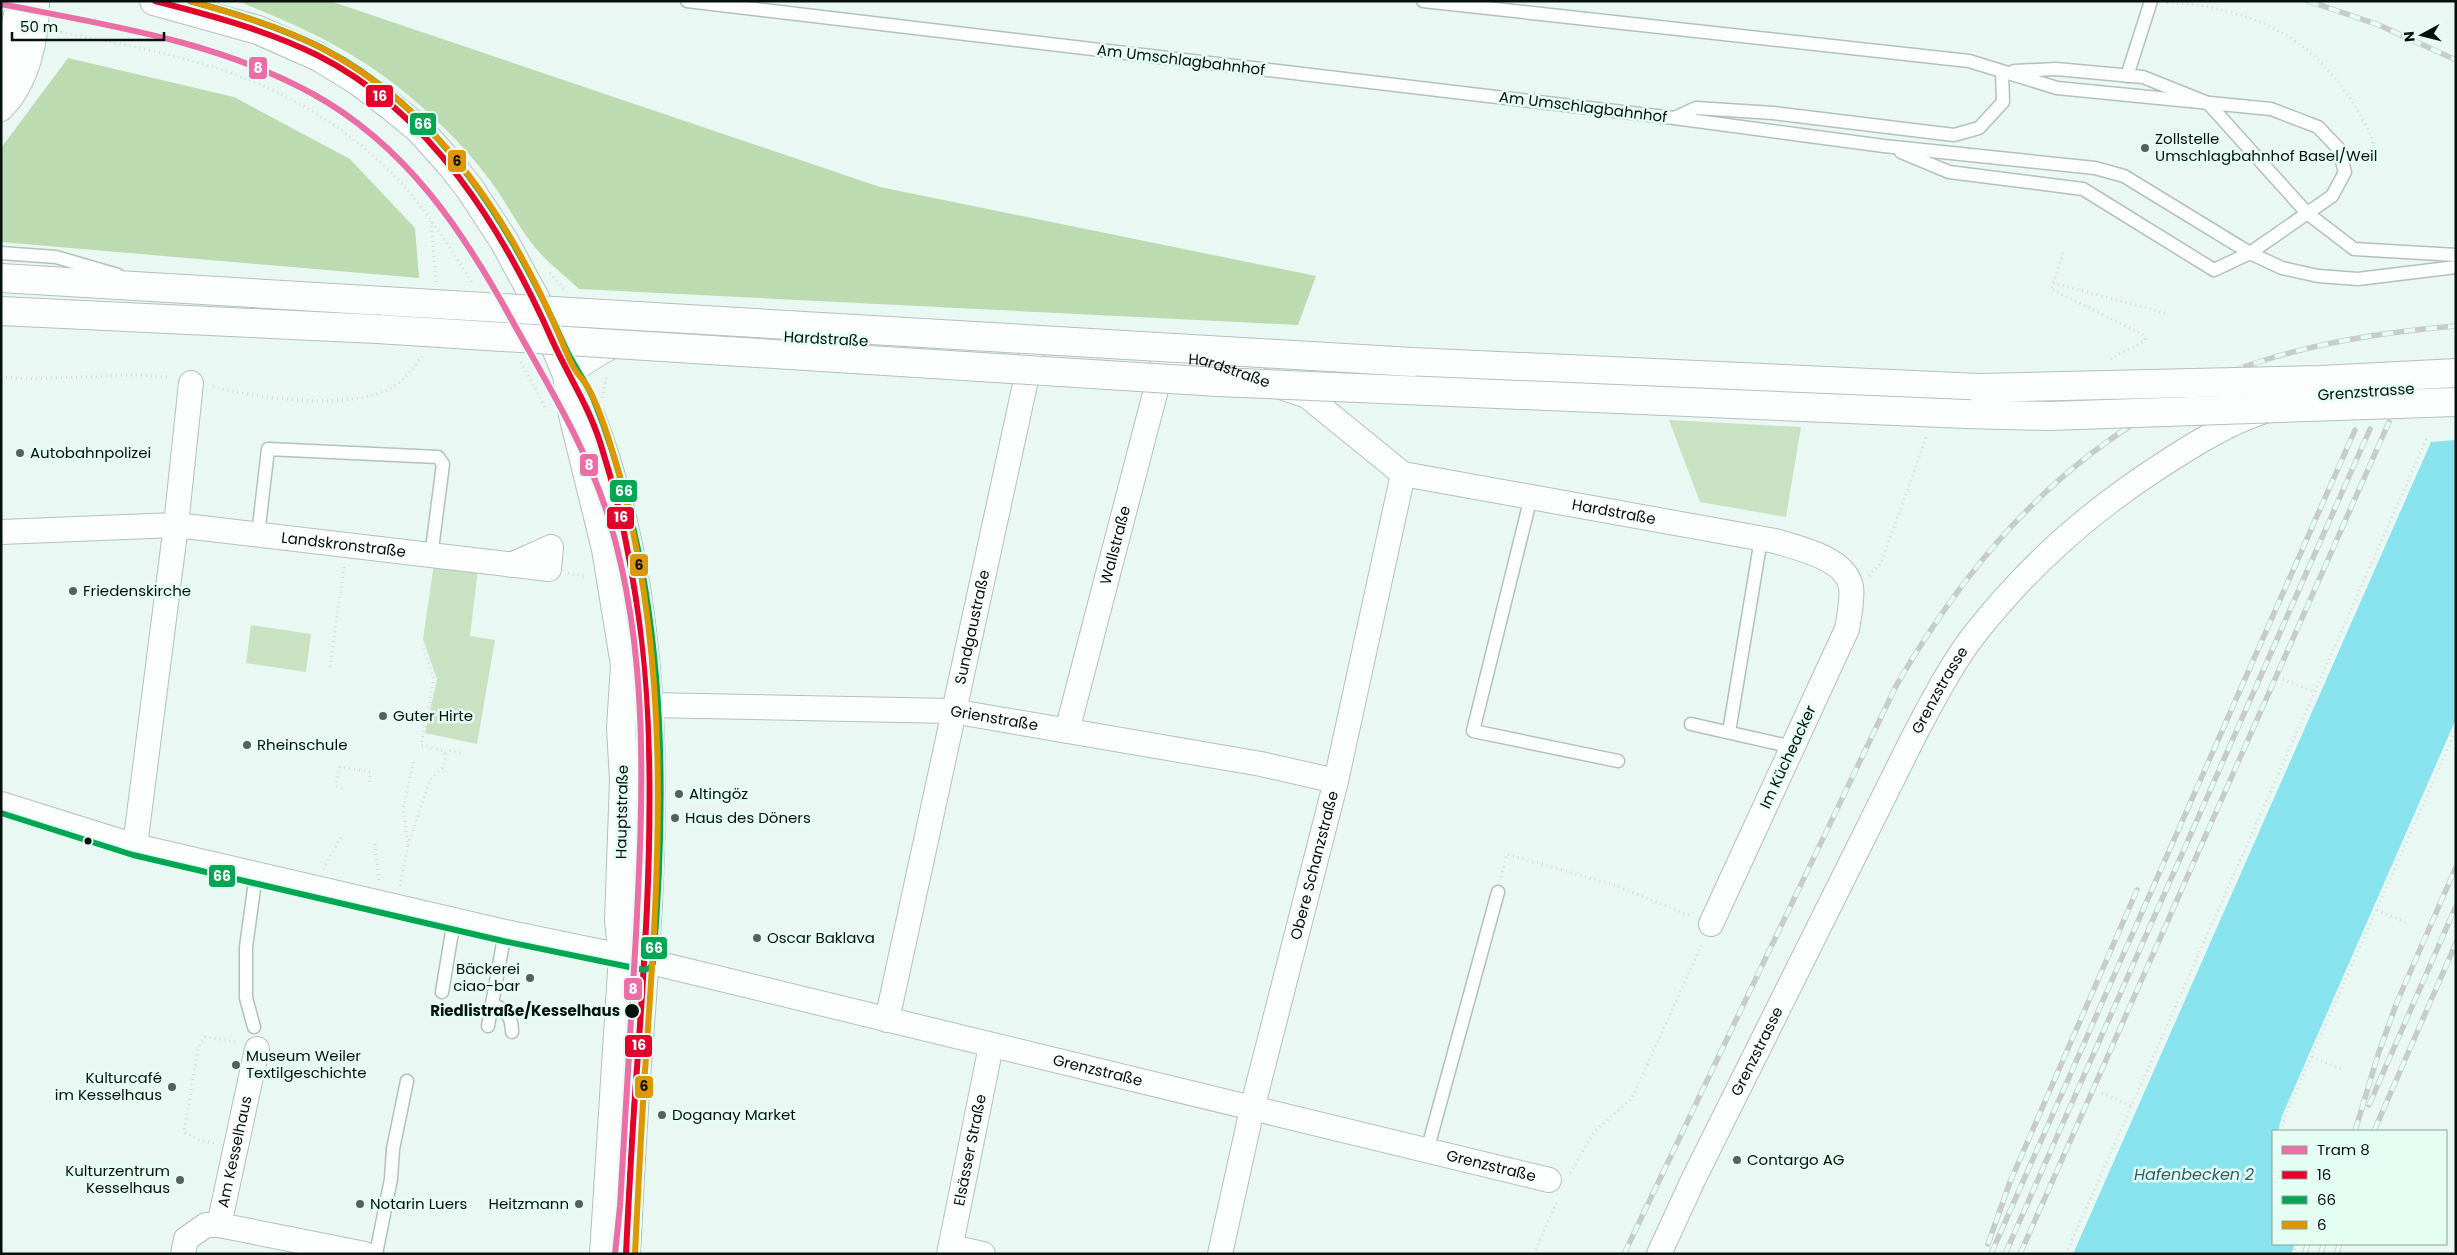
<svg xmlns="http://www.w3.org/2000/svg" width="2457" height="1255" font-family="Poppins,sans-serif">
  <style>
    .green { fill: #c9e2c1 }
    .forest { fill: #bcdbb0 }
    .water { fill: #89e3ef }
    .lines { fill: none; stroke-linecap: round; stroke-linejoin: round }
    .lane-casing { stroke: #b4c0bb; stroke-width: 15 }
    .street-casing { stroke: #b4c0bb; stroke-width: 26 }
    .secondary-casing { stroke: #b4c0bb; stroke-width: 30 }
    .highway-casing { stroke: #b4c0bb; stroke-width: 30 }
    .path { stroke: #d5d9d7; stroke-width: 3; stroke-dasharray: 1 4; stroke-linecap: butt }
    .lane { stroke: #fcfefd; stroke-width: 12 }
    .street { stroke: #fcfefd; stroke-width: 24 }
    .secondary { stroke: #fcfefd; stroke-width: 28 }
    .highway { stroke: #fcfefd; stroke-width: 28 }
    .rail-casing { stroke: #c7cbc9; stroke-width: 5.5 }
    .rail { stroke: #e4fef4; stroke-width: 4; stroke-dasharray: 11; stroke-linecap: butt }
    .highway-bridge-casing { stroke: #b4c0bb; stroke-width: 30; stroke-linecap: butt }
    .highway-bridge { stroke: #fcfefd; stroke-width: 28 }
    .bus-1-casing { stroke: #e4fef4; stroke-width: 10 }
    .bus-2-casing { stroke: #e4fef4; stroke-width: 10 }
    .bus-3-casing { stroke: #e4fef4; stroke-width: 10 }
    .bus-1 { stroke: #e4002b; stroke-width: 6 }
    .bus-2 { stroke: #00a651; stroke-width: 6 }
    .bus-3 { stroke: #df9701; stroke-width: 6 }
    .tram-1-casing { stroke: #e4fef4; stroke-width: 10 }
    .tram-1 { stroke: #ed6ea7; stroke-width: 6 }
    .poi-dot { fill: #56615e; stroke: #e4fef4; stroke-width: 2 }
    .bus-dot { fill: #06100d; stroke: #e4fef4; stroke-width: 2 }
    .labels { text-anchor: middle; stroke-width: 5; stroke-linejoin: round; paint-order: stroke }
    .street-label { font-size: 15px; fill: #06100d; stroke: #e4fef4 }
    .poi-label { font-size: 15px; fill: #06100d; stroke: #e4fef4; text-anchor: start }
    .stop-label { font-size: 15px; font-weight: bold; fill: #06100d; stroke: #e4fef4; text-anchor: end }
    .water-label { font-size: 16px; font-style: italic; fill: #2c6068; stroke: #e4fef4 }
    .line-badge { stroke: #e4fef4; stroke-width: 2 }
    .badge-label { font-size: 14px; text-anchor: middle; font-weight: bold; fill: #fff }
    .pale-badge-label { font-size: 14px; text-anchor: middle; font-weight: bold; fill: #111 }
  </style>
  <rect width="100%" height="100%" fill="#eaf8f3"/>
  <g class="green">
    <polygon points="1669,420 1801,427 1786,517 1700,502"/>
    <polygon points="434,564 478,569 470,636 495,640 477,744 425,733 437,679 423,639"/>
    <polygon points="251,625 311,634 306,672 246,663"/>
  </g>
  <g class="forest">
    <path d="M237,1H330L880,187L1316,276L1298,325L579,289C563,274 543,259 530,241C518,225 508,207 497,190C481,167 460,143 440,124C379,63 316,32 237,1Z"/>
    <polygon points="68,58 234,97 350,159 415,228 419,278 1,242 1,148"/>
  </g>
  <polygon class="water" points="2456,440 2456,719 2282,1116 2278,1131 2273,1131 2273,1244 2295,1244 2291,1254 2073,1254 2431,442"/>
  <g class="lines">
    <defs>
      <g id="lane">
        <polyline points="687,1 1674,118 1884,146 2095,168 2124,176 2250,253 2282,268 2318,276 2358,279 2456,267"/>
        <polyline points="1423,1 1969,61 2057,88 2271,109 2318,127 2338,148 2345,172 2332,196 2250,253 2214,270 2083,189 1949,172 1901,152"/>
        <polyline points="2014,71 2056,69 2143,77 2208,103 2307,213 2354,249 2456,255"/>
        <polyline points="2127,76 2151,1"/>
        <polyline points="1674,118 1696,108 1773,113 1954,135 1979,128 2003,102 2002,72"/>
        <polyline points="1,253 56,257 118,275"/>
        <polyline points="1531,497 1473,731 1618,761"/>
        <polyline points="258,535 268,449 438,457 443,464 431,557"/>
        <polyline points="1691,724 1793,747"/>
        <polyline points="1729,732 1761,539"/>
        <polyline points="442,992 454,920"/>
        <path d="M492,1004C506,1010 512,1016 512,1032"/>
        <polyline points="488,1026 505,932"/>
        <polyline points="254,1027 246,998 246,947 256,874"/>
        <polyline points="1427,1151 1498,892"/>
        <polyline points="376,1254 391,1179 393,1149 407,1081"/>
      </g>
      <g id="street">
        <polyline points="1,96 14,23 20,1"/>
        <path d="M1,109C28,82 37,39 37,1"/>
        <path id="s1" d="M1181,359L1203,360L1307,396L1403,474L1775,541C1798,548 1846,558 1851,587C1853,600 1849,616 1847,629L1711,924"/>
        <path d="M567,375C612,342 637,330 694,332"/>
        <path id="s2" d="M1,532L176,525L549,569L551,547L511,565"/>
        <path id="s3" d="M649,705L952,711L1261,764L1336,781"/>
        <path id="s4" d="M1067,731L1164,359"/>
        <path id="s5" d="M1,804L135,846L505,932L655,963L1549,1180"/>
        <polyline points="135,846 176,525 191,383"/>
        <path id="s6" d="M887,1020L1032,352"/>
        <path id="s7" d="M219,1225L257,1049"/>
        <polyline points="951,1247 983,1254"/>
        <polyline points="183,1254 186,1239 206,1225 219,1225 365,1254"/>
        <path id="s8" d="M949,1254L991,1046"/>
        <path id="s9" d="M1220,1254L1252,1109L1336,781L1403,474"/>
        <path id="s10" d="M1659,1254L1694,1178L1914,736C1932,702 1951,665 1974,635C2029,565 2090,511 2165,463C2196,443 2227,424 2262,412"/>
      </g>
      <g id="secondary">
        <polyline points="154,1 258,30 319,57 358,81 392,107 420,130 452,166 470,189 504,241 536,300 567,375 573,415 606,549 625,665 621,728 624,780 619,921 623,956 604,1254"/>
        <path d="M591,417C667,615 655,831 639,1038C633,1110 630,1182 626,1254"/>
      </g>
      <g id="highway">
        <polyline points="1,278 384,301"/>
        <polyline points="1,311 377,329"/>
        <polyline points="1412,362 1979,388"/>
      </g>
    </defs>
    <use href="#lane" class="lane-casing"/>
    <use href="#street" class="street-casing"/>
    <use href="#secondary" class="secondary-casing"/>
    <use href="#highway" class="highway-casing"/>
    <g class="path">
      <path d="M2167,2C2252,8 2315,36 2359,113C2365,124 2376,138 2372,151"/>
      <path d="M56,31C119,44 187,55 247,79C304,101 362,140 403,185C430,215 451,250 473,284"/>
      <polyline points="431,221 436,282"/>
      <path d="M2063,253L2051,289L2144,335L2145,339C2136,350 2119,350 2109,361"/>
      <polyline points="550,273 564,289"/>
      <polyline points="2053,283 2166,313"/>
      <polyline points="521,362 547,411"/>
      <polyline points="1,377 27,379 135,375 170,377"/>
      <path d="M213,387C259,398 343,410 387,390C403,383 413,369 422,356"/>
      <polyline points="602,398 607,375"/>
      <polyline points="568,573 587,577"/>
      <polyline points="1869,576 1881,563 1927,435"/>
      <polyline points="330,667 344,566"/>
      <polyline points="2283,679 2314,692"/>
      <polyline points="445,753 450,751 462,753"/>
      <polyline points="369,782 371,773"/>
      <polyline points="342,788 336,786 340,767 371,772"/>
      <polyline points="375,844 379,881"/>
      <polyline points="408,845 430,780 442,768 446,760 443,751 421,745 434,679 422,645"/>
      <polyline points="323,869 341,837"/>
      <polyline points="1501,877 1507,854 1617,886 1691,916"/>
      <polyline points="400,886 408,845 403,809 414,760"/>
      <polyline points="2377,910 2405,922"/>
      <polyline points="2312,1057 2341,1069"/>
      <polyline points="2102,1093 2131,1106"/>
      <polyline points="2281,1131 2285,1116 2456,730"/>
      <polyline points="214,1143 199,1140 184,1132 198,1049 205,1037 237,1042"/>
      <polyline points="1570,1173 1594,1132 1632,1098 1702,944"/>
      <polyline points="1534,1254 1558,1200"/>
      <polyline points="2066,1254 2427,438"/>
      <polyline points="2292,1254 2297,1244"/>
    </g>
    <use href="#lane" class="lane"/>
    <use href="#street" class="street"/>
    <use href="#secondary" class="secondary"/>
    <use href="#highway" class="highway"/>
    <defs>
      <g id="rail">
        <polyline points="2308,1 2379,25 2456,60"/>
        <polyline points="2369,1105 2456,906"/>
        <polyline points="2355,1131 2378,1055 2397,1002 2456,867"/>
        <polyline points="2374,1131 2456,943"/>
        <polyline points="1988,1244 2010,1182 2137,890"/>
        <path d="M1624,1254L1896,686C1964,569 2047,470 2167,404C2181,396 2195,387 2210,380C2287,347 2372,333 2456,326"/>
        <polyline points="1991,1254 2355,430"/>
        <polyline points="2005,1254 2370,429"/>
        <polyline points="2020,1254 2389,422"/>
        <polyline points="2304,1254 2308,1244"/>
        <polyline points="2320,1254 2324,1244"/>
        <polyline points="2336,1254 2340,1244"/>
      </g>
    </defs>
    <use href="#rail" class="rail-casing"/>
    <use href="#rail" class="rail"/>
    <defs>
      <g id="highway-bridge">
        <path d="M384,301C726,324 1069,339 1412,362"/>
        <polyline points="377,329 1218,382 1966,414 2049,416 2456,402"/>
        <polyline points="1979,388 2321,380 2456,373"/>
      </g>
    </defs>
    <use href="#highway-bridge" class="highway-bridge-casing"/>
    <use href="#highway-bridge" class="highway-bridge"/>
    <defs>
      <path id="bus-1" d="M155,1C210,15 266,30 317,55C431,112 503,229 553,342C569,377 588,405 600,442C666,647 652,857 637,1068C632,1130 629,1192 626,1254"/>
      <path id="bus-2" d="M1,813L133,855L503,941L644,970L650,968L653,963C669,774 665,577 593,398C585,380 573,365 565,347C513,229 441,109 322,48C280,27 235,13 190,1"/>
      <path id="bus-3" d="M190,1C236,14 285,28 327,51C436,110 508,217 556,328C562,341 567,356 574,368C577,374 583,379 587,386C597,402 603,422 609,440C675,647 660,858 645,1071C641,1132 638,1193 635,1254"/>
    </defs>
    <use href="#bus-1" class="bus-1-casing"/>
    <use href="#bus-2" class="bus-2-casing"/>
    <use href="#bus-3" class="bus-3-casing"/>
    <use href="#bus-1" class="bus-1"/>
    <use href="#bus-2" class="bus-2"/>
    <use href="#bus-3" class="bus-3"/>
    <defs>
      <path id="tram-1" d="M1,4C107,25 217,41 313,94C407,146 464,232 514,324C549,387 588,450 609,519C650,653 643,797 636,935C631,1025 625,1116 620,1206L615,1254"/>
    </defs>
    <use href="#tram-1" class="tram-1-casing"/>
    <use href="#tram-1" class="tram-1"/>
  </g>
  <g class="poi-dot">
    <circle cx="2145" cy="148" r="5"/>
    <circle cx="20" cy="453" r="5"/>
    <circle cx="73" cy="591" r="5"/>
    <circle cx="383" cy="716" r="5"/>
    <circle cx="247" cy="745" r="5"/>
    <circle cx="679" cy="794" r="5"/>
    <circle cx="675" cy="818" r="5"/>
    <circle cx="757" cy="938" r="5"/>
    <circle cx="530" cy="978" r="5"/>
    <circle cx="236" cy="1065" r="5"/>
    <circle cx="172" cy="1087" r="5"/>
    <circle cx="662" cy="1115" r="5"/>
    <circle cx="1737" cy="1160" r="5"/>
    <circle cx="180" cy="1180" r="5"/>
    <circle cx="360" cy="1204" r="5"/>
    <circle cx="579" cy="1204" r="5"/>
  </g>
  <g class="bus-dot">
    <circle cx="88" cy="841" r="4.5"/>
    <circle cx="632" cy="1011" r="8"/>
  </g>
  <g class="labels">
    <g class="street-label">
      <text transform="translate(1181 60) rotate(7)" y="5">Am Umschlagbahnhof</text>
      <text transform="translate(1583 107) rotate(7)" y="5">Am Umschlagbahnhof</text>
      <text transform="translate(826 339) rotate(3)" y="5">Hardstraße</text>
      <text dy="5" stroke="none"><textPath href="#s1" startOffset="50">Hardstraße</textPath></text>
      <text transform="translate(2366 392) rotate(-4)" y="5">Grenzstrasse</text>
      <text dy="5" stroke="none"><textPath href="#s1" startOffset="470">Hardstraße</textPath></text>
      <text dy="5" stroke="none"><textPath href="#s4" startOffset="192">Wallstraße</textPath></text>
      <text dy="5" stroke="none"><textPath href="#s2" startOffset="344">Landskronstraße</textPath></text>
      <text dy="5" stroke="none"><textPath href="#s6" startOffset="402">Sundgaustraße</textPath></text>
      <text dy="5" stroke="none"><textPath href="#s10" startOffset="630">Grenzstrasse</textPath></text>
      <text dy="5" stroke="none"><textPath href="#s3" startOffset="346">Grienstraße</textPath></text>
      <text transform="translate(1788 757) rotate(-65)" y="5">Im Kücheacker</text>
      <text transform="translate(622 812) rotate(-89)" y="5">Hauptstraße</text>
      <text dy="5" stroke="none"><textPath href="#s9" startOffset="400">Obere Schanzstraße</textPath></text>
      <text dy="5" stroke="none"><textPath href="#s10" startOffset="225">Grenzstrasse</textPath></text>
      <text dy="5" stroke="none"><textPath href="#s5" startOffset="1129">Grenzstraße</textPath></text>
      <text dy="5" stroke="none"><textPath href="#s8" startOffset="106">Elsässer Straße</textPath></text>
      <text dy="5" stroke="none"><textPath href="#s7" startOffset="75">Am Kesselhaus</textPath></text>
      <text dy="5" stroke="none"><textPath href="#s5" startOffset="1534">Grenzstraße</textPath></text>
    </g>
    <g class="poi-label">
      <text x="2155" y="144">Zollstelle<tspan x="2155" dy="17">Umschlagbahnhof Basel/Weil</tspan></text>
      <text x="30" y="458">Autobahnpolizei</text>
      <text x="83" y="596">Friedenskirche</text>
      <text x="393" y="721">Guter Hirte</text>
      <text x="257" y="750">Rheinschule</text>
      <text x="689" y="799">Altingöz</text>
      <text x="685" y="823">Haus des Döners</text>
      <text x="767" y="943">Oscar Baklava</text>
      <text x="520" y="974" text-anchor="end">Bäckerei<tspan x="520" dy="17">ciao-bar</tspan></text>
      <text x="246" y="1061">Museum Weiler<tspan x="246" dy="17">Textilgeschichte</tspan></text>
      <text x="162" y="1083" text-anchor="end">Kulturcafé<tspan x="162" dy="17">im Kesselhaus</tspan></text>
      <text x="672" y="1120">Doganay Market</text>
      <text x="1747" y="1165">Contargo AG</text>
      <text x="170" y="1176" text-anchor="end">Kulturzentrum<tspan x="170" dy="17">Kesselhaus</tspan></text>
      <text x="370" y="1209">Notarin Luers</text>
      <text x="569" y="1209" text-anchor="end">Heitzmann</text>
    </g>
    <g class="stop-label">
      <text x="620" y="1016">Riedlistraße/Kesselhaus</text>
    </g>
    <g class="water-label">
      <text x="2194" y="1180">Hafenbecken 2</text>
    </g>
  </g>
  <g class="line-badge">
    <rect x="248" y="56" width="20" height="24" rx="5" fill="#ed6ea7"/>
    <rect x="365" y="84" width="29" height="24" rx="5" fill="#e4002b"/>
    <rect x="409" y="112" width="28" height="24" rx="5" fill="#00a651"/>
    <rect x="447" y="149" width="20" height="24" rx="5" fill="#df9701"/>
    <rect x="579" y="453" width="20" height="24" rx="5" fill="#ed6ea7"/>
    <rect x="609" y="479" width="29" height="24" rx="5" fill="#00a651"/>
    <rect x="606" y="506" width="29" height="24" rx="5" fill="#e4002b"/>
    <rect x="629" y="553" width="20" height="24" rx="5" fill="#df9701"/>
    <rect x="208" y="864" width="28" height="24" rx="5" fill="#00a651"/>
    <rect x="640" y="936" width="28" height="24" rx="5" fill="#00a651"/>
    <rect x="623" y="977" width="20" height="24" rx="5" fill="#ed6ea7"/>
    <rect x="624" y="1034" width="29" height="24" rx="5" fill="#e4002b"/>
    <rect x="634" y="1075" width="20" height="24" rx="5" fill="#df9701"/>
  </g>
  <g class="badge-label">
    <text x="258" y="73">8</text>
    <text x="380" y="101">16</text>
    <text x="423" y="129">66</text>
    <text x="589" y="470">8</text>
    <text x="624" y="496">66</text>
    <text x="621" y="522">16</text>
    <text x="222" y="881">66</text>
    <text x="654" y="953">66</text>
    <text x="633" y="994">8</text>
    <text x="639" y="1050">16</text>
  </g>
  <g class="pale-badge-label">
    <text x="457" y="166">6</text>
    <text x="639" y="570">6</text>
    <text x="644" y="1091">6</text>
  </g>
  <rect width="2457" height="1255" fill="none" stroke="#06100d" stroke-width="5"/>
  <rect x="2272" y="1130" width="175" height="115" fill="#e4fef4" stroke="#8b9f98"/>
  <rect x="2282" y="1146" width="25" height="8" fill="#ed6ea7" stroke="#8b9f98"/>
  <text x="2317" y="1155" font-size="15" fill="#06100d">Tram 8</text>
  <rect x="2282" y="1171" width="25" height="8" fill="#e4002b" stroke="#8b9f98"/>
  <text x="2317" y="1180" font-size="15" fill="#06100d">16</text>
  <rect x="2282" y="1196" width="25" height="8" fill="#00a651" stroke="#8b9f98"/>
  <text x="2317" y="1205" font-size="15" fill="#06100d">66</text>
  <rect x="2282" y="1221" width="25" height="8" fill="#df9701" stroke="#8b9f98"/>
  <text x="2317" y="1230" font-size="15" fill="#06100d">6</text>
  <g transform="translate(2422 35) rotate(263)" stroke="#e4fef4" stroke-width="4" paint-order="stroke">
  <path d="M0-4L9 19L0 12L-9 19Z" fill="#06100d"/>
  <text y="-8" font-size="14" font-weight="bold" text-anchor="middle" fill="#06100d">N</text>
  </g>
  <path d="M12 32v8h152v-8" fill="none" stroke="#06100d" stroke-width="2.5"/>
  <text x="20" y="32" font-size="15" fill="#06100d" stroke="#e4fef4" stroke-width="4" paint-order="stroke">50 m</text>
</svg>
